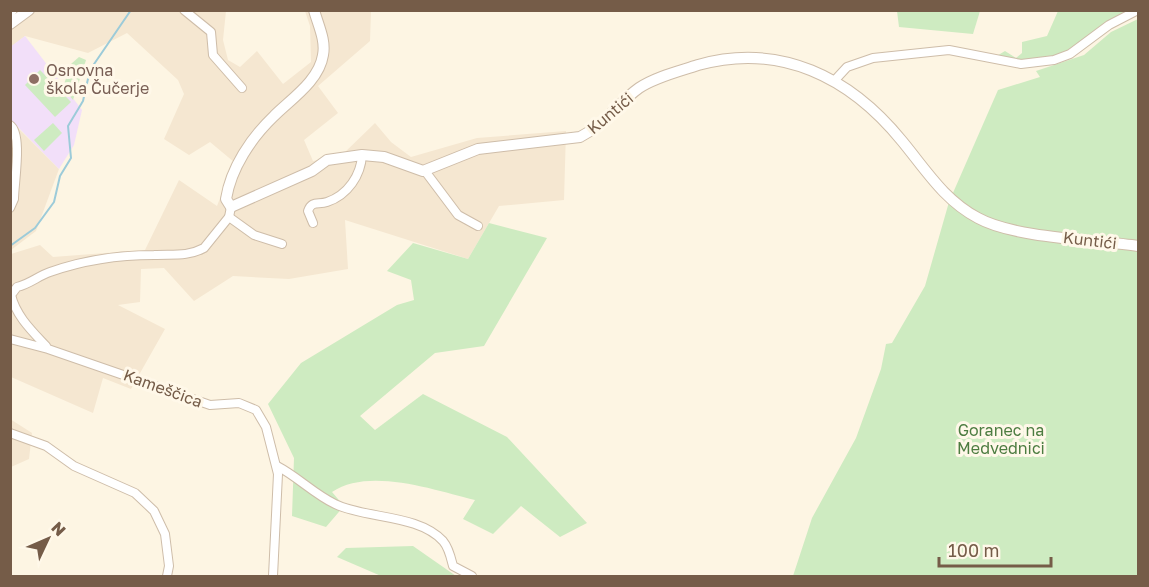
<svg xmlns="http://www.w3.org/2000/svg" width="1149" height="587" font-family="'Golos Text',sans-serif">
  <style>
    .residential { fill: #f5e7d1 }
    .education { fill: #f2dff9 }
    .green { fill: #ceebc1 }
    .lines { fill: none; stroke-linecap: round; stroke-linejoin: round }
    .stream { stroke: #9ccbd9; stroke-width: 2 }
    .minor-casing { stroke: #cebda9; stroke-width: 10 }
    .tertiary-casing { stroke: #cebda9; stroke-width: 12 }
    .minor { stroke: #fff; stroke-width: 8 }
    .tertiary { stroke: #fff; stroke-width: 10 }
    .education-dot { fill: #8d6e63; stroke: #fff8e9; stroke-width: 2 }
    .labels { text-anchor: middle; stroke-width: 6; stroke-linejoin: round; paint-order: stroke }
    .education-label { font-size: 16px; fill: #785e54; stroke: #fff8e9; text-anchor: start }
    .street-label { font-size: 16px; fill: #755c48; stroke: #fff8e9 }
    .park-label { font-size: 16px; fill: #4c7c40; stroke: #fff8e9 }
  </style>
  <rect width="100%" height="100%" fill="#fdf5e3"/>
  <g class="residential">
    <polygon points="11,11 226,11 223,40 228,60 240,67 257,51 283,84 311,62 310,26 305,11 371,11 370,41 318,86 338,113 304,140 313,161 342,155 375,123 391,142 411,157 477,138 566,131 564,200 499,206 468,259 345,220 348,269 289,279 233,276 194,301 164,268 141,269 140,302 118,305 165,329 131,389 103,378 93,413 11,377 11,254 40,245 53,257 145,250 179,180 217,206 234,162 210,142 189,155 164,139 184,94 178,80 127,33 88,53 25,36 11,47"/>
    <polygon points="10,120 59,169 36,231 11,250"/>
    <polygon points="10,419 32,433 29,459 11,467"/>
  </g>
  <polygon class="education" points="25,36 82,110 74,145 59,169 11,120 10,47"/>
  <g class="green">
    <polygon points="897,11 897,10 980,11 973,34 899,27"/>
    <path d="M1058,11H1136C1092,39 1050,74 995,57L1005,51L1016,58L1022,53V42L1047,36Z"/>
    <polygon points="1138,19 1138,576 793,576 812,518 856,438 881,369 886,344 892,343 925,286 949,202 998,90 1040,77 1036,71 1084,55 1111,32"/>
    <polygon points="79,57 86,60 73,100 63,87 71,64"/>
    <polygon points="40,70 71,102 55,117 25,85"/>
    <polygon points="53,123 62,133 44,151 34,140"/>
    <path d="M489,223L547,238L484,346L435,353L360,416L375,430L423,394L507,437L587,523L560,537L521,506L493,534L463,519L475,500C434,490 369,467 332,492L344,506L326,527L292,516L294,458L268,404L301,363L397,305L414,300L411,280L387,271L413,243L468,259Z"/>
    <polygon points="413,546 456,576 381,576 337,557 346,548"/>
  </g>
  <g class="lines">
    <polyline class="stream" points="10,246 35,228 54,202 60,176 71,158 68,126 83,101 90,70 131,10"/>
    <defs>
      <g id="minor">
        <polyline points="184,10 211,32 213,55 242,88"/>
        <polyline points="835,80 847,67 873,58 949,50 1021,64 1054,60 1070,54 1109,25 1138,10"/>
        <path d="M10,125C23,134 14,183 14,199L10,208"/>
        <polyline points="425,171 458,215 478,226"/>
        <polyline points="229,217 254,235 282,244"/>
        <path d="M313,223L308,211C312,200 318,205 327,202C348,195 361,175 362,155"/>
        <polyline points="10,339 48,349 210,405 239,403 256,410 266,427 278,474 273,576"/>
        <path d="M46,346C32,331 16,316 11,295L17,287C30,284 38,276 50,272C84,260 118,255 154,255C173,254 187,257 204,248L229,217L231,207"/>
        <polyline points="10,433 46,446 74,466 135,493 154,511 165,534 169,566 167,576"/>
        <path d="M277,466C298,477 314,494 335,504C366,519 418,514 443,541C449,548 451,558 453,566L472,576"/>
      </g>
      <g id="tertiary">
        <path d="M314,10C318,25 326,40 323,55C319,81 291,99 274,116C251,138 231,168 226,199L231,207L312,171L327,160L362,155L384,157L423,171L478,149L580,137C604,125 618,103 639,88C655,77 680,71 698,65C780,42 850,77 902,141C926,170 944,200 978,218C1014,238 1095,240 1138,246"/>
        <polyline points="10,13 12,10"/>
        <polyline points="10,24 29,10"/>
      </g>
    </defs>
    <use href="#minor" class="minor-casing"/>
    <use href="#tertiary" class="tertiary-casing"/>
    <use href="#minor" class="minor"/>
    <use href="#tertiary" class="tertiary"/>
  </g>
  <circle class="education-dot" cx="34" cy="79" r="6"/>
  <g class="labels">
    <g class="education-label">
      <text x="46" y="76">Osnovna<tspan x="46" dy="18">škola Čučerje</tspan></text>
    </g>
    <g class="street-label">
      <text transform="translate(610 113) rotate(-40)" y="6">Kuntići</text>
      <text transform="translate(1090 240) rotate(7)" y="6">Kuntići</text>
      <text transform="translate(163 388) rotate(20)" y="6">Kameščica</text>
    </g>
    <g class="park-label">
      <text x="1001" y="436">Goranec na<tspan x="1001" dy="18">Medvednici</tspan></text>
    </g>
  </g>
  <rect width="1149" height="587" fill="none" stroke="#755c48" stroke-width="24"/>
  <g transform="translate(48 539) rotate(46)" stroke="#fff8e9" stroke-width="4.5" paint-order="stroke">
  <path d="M0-4.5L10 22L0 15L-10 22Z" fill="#755c48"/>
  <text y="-9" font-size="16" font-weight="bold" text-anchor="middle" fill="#755c48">N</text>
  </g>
  <path d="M939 557v9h112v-9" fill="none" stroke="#755c48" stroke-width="3"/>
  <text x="948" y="557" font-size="18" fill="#755c48" stroke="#fff8e9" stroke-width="4.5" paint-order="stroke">100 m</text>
</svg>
